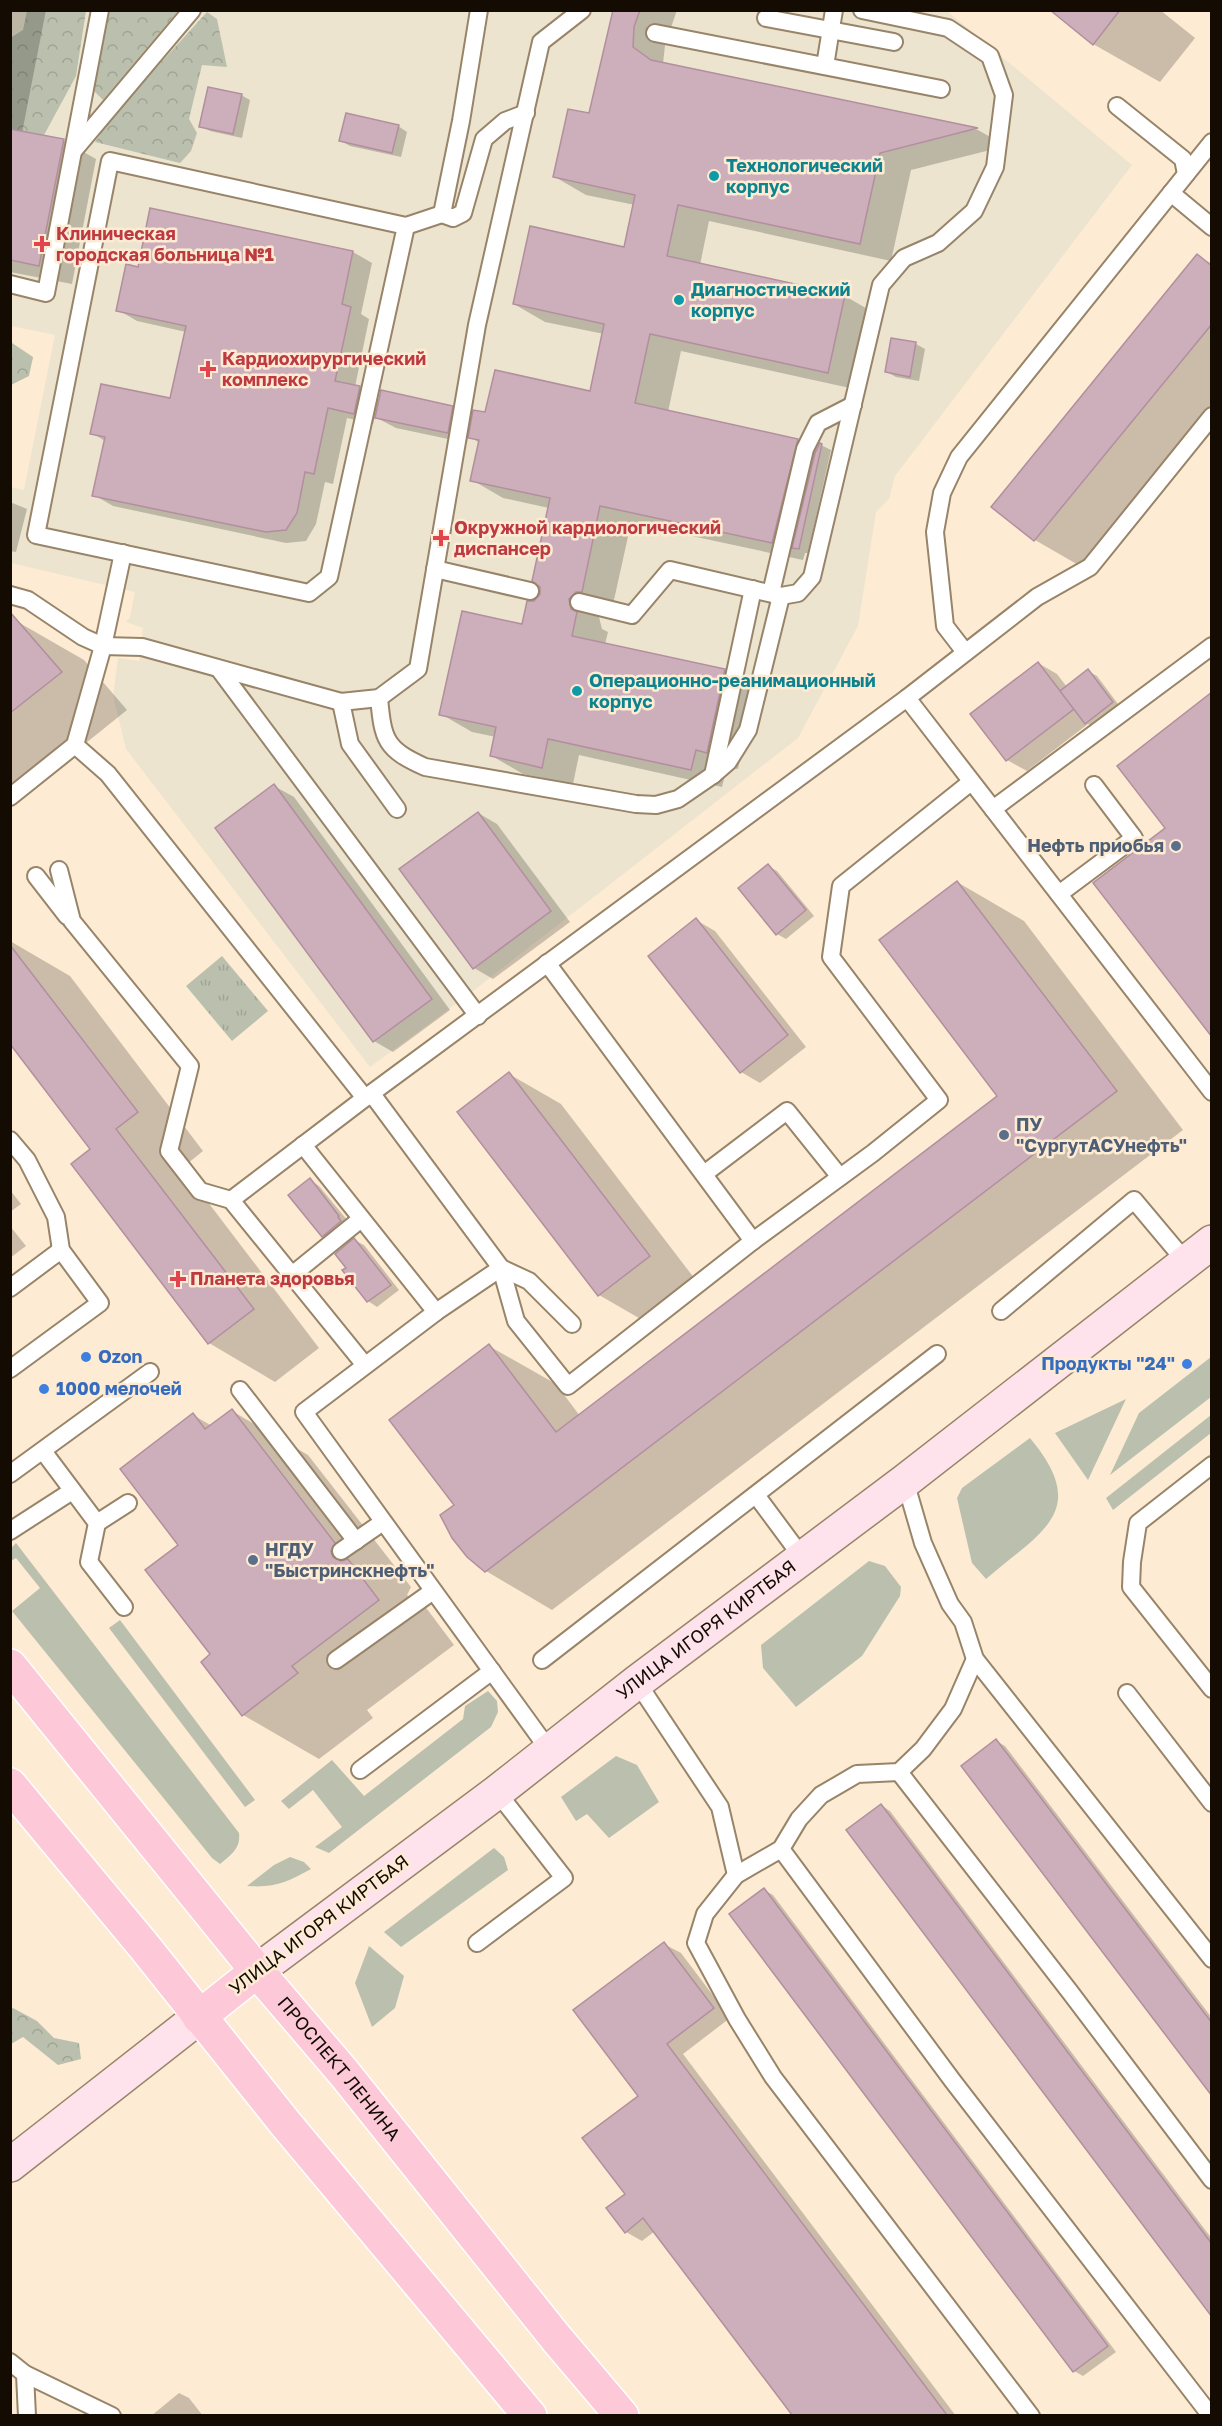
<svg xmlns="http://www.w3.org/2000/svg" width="1222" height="2426" font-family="'Golos Text',sans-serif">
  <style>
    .medical { fill: #ece4cf }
    .grass { fill: #bac0ad }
    .forest { fill: url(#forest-crowns) }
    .park { fill: url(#park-tufts) }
    .shadow { fill: #0003 }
    .building { fill: #cdaebb; stroke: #b28f9e; stroke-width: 1.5 }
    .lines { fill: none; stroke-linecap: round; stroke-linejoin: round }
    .service-casing { stroke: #988468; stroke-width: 20 }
    .secondary-casing { stroke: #988468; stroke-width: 36 }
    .primary-casing { stroke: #fff; stroke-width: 36 }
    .service { stroke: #fff; stroke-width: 16 }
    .secondary { stroke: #fee3ec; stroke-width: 33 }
    .primary { stroke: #fdc8d8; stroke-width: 33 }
    .culture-dot { fill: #0f9aa8; stroke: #fdecd3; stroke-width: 2 }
    .health-dot { fill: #e0444e; stroke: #fdecd3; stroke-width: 2 }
    .service-dot { fill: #5c6f8a; stroke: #fdecd3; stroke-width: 2 }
    .shop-dot { fill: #3f7fe0; stroke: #fdecd3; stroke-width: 2 }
    .labels { text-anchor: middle; stroke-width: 5; stroke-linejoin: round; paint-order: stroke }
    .culture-label { font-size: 18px; font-weight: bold; fill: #0d838f; stroke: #fdecd3; text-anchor: start }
    .health-label { font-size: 18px; font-weight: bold; fill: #be3a42; stroke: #fdecd3; text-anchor: start }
    .service-label { font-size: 18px; font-weight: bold; fill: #4e5e75; stroke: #fdecd3; text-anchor: start }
    .shop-label { font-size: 18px; font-weight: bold; fill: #366cbe; stroke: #fdecd3; text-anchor: start }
    .street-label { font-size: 18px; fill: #140c03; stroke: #fdecd3 }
  </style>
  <defs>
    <pattern id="forest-crowns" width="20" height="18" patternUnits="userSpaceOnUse" patternTransform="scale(1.5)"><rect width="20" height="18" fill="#bac0ad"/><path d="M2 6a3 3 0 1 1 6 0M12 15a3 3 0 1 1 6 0" fill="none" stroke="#9fa493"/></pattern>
    <pattern id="park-tufts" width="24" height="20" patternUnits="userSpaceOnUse" patternTransform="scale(1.5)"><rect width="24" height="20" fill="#bac0ad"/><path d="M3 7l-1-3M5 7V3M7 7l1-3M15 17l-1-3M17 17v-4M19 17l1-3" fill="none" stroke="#9fa493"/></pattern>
  </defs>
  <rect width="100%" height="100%" fill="#fdecd3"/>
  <polygon class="medical" points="11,11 947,11 1132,165 895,476 889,499 876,512 858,626 798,738 464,998 370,1067 126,749 113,696 118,658 139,661 143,628 126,622 130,617 135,592 11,563 11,487 24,490 55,335 11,326"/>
  <g class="grass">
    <polygon points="1211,1357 1211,1397 1110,1475 1139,1413"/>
    <polygon points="1126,1399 1088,1480 1055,1433"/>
    <polygon points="1211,1415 1211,1433 1113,1510 1106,1498"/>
    <path d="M1030,1438C1091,1511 1042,1531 986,1579L972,1563L957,1498L962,1488Z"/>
    <path d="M16,1543L239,1833C241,1848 231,1855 220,1864L212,1858L12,1611L40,1588L16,1558L11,1561V1548Z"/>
    <polygon points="869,1561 885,1566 901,1587 900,1596 862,1656 796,1707 763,1668 761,1645"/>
    <polygon points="120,1620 255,1800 245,1807 109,1628"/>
    <polygon points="488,1691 497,1701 498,1712 491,1727 329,1853 315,1847 342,1827 313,1790 289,1809 281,1801 332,1760 364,1796 463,1719 465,1706"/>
    <polygon points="616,1756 637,1765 659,1802 609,1838 587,1814 576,1821 561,1797"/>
    <polygon points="494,1848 504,1857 508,1870 401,1947 384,1932"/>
    <path d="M290,1857L304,1862L311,1869C287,1882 276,1888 247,1886L274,1865Z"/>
    <polygon points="369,1946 404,1976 395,2008 372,2027 355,1983"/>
  </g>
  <g class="forest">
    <polygon points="27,11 86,11 76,76 44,135 11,129 10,38 23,30"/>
    <polygon points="109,11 178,11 103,100 91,88"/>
    <polygon points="207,12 217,19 227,67 202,65 189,119 197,133 191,151 180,163 95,142 114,114"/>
    <polygon points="12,343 33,357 29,376 11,385"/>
    <polygon points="13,2008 37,2021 54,2038 79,2043 81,2059 58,2065 23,2037 11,2044 11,2009"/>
  </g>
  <polygon class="park" points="222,956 268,1011 232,1041 186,986"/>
  <g class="shadow">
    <polygon points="10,10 46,10 22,133 64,141 96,159 72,284 10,272"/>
    <polygon points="614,10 677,10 665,45 663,64 978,130 1006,146 911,170 891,261 709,221 700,265 845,296 876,314 859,390 681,351 668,412 798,440 817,451 821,445 831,450 808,553 805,553 803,560 631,523 612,609 607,609 599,617 602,629 608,632 605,644 725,670 756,688 738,769 727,767 722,787 579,755 573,784 523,774 492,756 496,737 472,732 441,714 523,626 529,602 538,600 542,593 549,508 503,498 472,480 480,443 468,436 467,443 396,428 375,417 373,424 347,418 333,484 325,482 316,524 306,541 286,543 113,506 94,495 105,441 92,433 171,400 186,332 137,321 118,310 139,268 353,252 372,263 361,314 369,319 355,387 380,400 452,407 473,419 486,414 591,393 604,334 545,322 514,304 625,249 635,205 586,195 555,177 590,115"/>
    <polygon points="1052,10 1160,10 1195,38 1160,82 1093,44"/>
    <polygon points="241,95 250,100 242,138 210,131 201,126"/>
    <polygon points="398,126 407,132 401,157 350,146 341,141"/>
    <polygon points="1198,256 1212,264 1212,416 1087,570 1035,540"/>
    <polygon points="916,344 925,349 919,381 896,377 887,372"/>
    <polygon points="10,502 27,509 16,552 10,551"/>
    <polygon points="18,622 84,660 127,710 10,804 10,628"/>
    <polygon points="1038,663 1057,674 1067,687 1088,671 1097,676 1121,708 1096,728 1088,724 1027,771 1007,760 972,714"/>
    <polygon points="274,786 294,797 450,1010 393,1052 374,1041"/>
    <polygon points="478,813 497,824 570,922 493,979 474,968"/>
    <polygon points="768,866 777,871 814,916 786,939 777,934"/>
    <polygon points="957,882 1024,921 1183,1130 552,1610 486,1571 456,1505 489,1346 556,1384 580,1416 999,1096"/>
    <polygon points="696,920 715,931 806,1047 760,1083 741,1072"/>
    <polygon points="10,941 70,976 203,1151 182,1168 319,1348 275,1382 209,1343 92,1149 10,1042"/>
    <polygon points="509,1074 561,1104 701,1287 651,1325 599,1295 459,1113"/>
    <polygon points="310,1180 319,1186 348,1221 332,1241 323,1236"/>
    <polygon points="10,1190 21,1204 10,1212"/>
    <polygon points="10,1226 26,1246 10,1258"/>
    <polygon points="354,1240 364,1245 399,1290 377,1307 368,1301 344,1271 348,1268"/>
    <polygon points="232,1411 308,1455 411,1587 407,1595 424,1605 454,1645 367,1710 373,1718 319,1759 243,1715 212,1655 180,1545 193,1415 212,1426"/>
    <polygon points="996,1741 1005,1746 1212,2018 1212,2094"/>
    <polygon points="881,1805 890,1811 1212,2239 1212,2314"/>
    <polygon points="764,1890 773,1895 1116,2352 1083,2376 1074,2371"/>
    <polygon points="664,1944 681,1953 730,2018 683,2054 956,2416 794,2416 655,2231 642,2241 626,2232 627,2194"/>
    <polygon points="179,2393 189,2398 203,2416 151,2416"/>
  </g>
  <g class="building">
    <polygon points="613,10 640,10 634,27 633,47 651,60 978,128 880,153 860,244 678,205 667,256 845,295 828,373 650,334 635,403 798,439 772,543 600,506 582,592 576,592 569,599 571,609 577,612 572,636 725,669 707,753 696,750 691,770 548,739 542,768 530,765 490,756 496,727 439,715 462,611 522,624 527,601 534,601 540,594 540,587 532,581 550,498 470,481 479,440 468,438 473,410 485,412 495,370 590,391 604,324 513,304 530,226 624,247 635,195 553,177 568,109 589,113"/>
    <polygon points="1050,10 1120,10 1093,45"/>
    <polygon points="208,87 242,94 233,134 199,127"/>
    <polygon points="346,113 399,125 392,153 339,141"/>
    <polygon points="10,129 64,139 39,266 10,260"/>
    <polygon points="150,208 353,251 342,304 351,307 335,381 360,386 354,414 328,408 314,474 305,472 297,513 286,530 266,532 92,496 105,437 90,434 101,384 170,398 186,326 116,311 126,264 138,267"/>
    <polygon points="1197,254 1212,266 1212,324 1034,541 991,507"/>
    <polygon points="891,338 916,342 910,377 885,372"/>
    <polygon points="381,390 453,406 448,433 375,418"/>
    <polygon points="820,443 822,444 799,549 792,548 815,453"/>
    <polygon points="10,612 62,672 10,713"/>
    <polygon points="1038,662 1074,709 1006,761 970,714"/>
    <polygon points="1088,669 1113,702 1085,724 1060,691"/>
    <polygon points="1212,692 1212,1037 1093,883 1165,828 1117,766"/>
    <polygon points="274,784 432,999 373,1042 215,828"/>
    <polygon points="478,812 551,911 473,969 399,869"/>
    <polygon points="768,864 806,910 776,935 738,888"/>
    <polygon points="957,881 1117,1091 485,1572 467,1557 452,1538 440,1515 454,1505 389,1420 489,1344 556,1432 997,1096 879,940"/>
    <polygon points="696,918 788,1035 740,1073 648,956"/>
    <polygon points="10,945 138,1112 116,1129 254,1309 208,1344 71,1164 90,1149 10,1044"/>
    <polygon points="509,1072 650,1256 598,1296 457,1112"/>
    <polygon points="310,1178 339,1216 338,1217 341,1221 322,1237 288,1195"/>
    <polygon points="354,1238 391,1285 367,1302 342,1270 346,1268 335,1254"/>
    <polygon points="232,1409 335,1543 331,1551 333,1557 341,1561 348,1559 379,1600 292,1666 298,1673 242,1716 201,1662 210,1654 145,1570 178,1545 120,1469 193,1413 205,1429"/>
    <polygon points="996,1739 1212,2023 1212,2096 961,1766"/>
    <polygon points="881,1804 1212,2244 1212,2317 846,1830"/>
    <polygon points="764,1888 1108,2346 1073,2372 729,1914"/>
    <polygon points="664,1942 714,2008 667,2044 947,2415 792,2415 643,2218 625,2233 606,2208 625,2194 582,2138 638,2096 573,2010"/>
  </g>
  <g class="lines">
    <defs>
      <g id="service">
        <polyline points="766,18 894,42"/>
        <polyline points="655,33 941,89"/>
        <polyline points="825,66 834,10"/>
        <polyline points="1117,106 1183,159 1186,174"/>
        <polyline points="74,150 192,10"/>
        <polyline points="1171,193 1212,227"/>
        <polyline points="442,214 453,218 463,213 484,139 505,121 526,113"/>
        <polyline points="406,226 110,161 36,535 309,593 329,577 406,226 442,214 461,121 479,10"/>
        <polyline points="10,284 46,293 100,10"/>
        <polyline points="435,569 530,591"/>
        <polyline points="771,593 805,449 818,423 853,405"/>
        <polyline points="10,595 28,600 83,637 103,646 142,647 341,702 379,698 418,669 477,325 541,42 582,10"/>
        <polyline points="579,602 632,615 670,570 781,596 798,593 812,577 881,285 904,258 938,243 974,211 995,167 1004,95 990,56 948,28 862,10"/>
        <polyline points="965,652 945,626 935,532 942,493 959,457 1212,142"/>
        <polyline points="219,669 478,1016"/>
        <path d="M379,698C383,740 385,749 425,767L636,804L656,805L678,799L713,775L728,762L748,730L781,596"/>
        <polyline points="907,698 1212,1092"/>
        <polyline points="341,702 350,744 397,809"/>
        <polyline points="75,745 108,774 365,1098"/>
        <polyline points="713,775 753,589"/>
        <polyline points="10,797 75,745 103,646 123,553"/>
        <polyline points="993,809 1212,646"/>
        <polyline points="59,870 72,921 190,1066 169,1151 200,1191 231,1200 364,1364"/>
        <polyline points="36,876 67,916"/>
        <polyline points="1059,894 1134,838 1094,785"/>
        <polyline points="547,963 753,1241"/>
        <polyline points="372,1094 501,1268 516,1321 568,1386 753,1241 873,1153 939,1100 831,957 841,886 971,782"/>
        <polyline points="10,1140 27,1160 56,1217 61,1250 100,1303 10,1369"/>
        <polyline points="303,1145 436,1312"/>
        <polyline points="704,1174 787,1111 840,1177"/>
        <polyline points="231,1200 365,1098 907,698 1037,597 1090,567 1212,416"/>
        <polyline points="501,1268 436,1312 304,1412 549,1750"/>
        <polyline points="501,1268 529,1281 572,1324"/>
        <polyline points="292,1275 361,1219"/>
        <polyline points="10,1288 61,1250"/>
        <polyline points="1001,1311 1134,1200 1186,1262"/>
        <polyline points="240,1390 356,1541"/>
        <polyline points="43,1451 97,1523 89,1562 124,1607"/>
        <polyline points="1212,1465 1138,1523 1132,1562 1131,1587 1212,1689"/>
        <polyline points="10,1474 150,1372"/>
        <polyline points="905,1481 923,1543 950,1604 963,1622 975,1659 1212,1959"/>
        <polyline points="756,1495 802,1557"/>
        <polyline points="97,1523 128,1503"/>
        <polyline points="10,1531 72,1491"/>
        <polyline points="341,1551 383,1522"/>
        <polyline points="975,1659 953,1709 923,1749 899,1772 857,1774 821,1795 799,1819 781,1849 736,1875 705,1914 696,1943 737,2019 773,2077 1031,2416"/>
        <polyline points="336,1660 433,1591"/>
        <polyline points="542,1660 937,1354"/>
        <polyline points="637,1682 720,1807 736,1875"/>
        <polyline points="1127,1693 1212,1803"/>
        <polyline points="360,1770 492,1671"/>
        <polyline points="899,1772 1070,1992 1212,2180"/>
        <polyline points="781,1849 952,2080 1211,2416"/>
        <polyline points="477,1943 564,1878 497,1792"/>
        <polyline points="10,2362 25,2374 112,2416"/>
        <polyline points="25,2374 27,2416"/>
      </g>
      <g id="secondary">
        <path id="s1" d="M257,1971L497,1792L637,1682L905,1481L1212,1242"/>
        <polyline points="10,2165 199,2017"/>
      </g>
      <g id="primary">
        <path id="s2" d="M10,1666L257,1971L344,2073L556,2338L622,2416"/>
        <polyline points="10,1785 143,1945 285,2123 530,2416"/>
        <polyline points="199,2017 257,1971"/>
      </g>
    </defs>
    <use href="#service" class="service-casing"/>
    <use href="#secondary" class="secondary-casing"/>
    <use href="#primary" class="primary-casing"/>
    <use href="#service" class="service"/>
    <use href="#secondary" class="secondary"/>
    <use href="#primary" class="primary"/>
  </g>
  <g class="culture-dot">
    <circle cx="714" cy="176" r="6"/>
    <circle cx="679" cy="300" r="6"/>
    <circle cx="577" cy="691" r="6"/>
  </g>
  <g class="health-dot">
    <path d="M39 235h6v6h6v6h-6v6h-6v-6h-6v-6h6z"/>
    <path d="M205 360h6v6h6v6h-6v6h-6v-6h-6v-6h6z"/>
    <path d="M438 529h6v6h6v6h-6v6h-6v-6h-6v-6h6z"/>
    <path d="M175 1270h6v6h6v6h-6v6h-6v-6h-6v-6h6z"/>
  </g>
  <g class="service-dot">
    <circle cx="1176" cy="846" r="6"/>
    <circle cx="1004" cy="1135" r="6"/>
    <circle cx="253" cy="1560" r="6"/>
  </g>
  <g class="shop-dot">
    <circle cx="86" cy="1357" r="6"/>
    <circle cx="1187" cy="1364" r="6"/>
    <circle cx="44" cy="1389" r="6"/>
  </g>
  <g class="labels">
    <g class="culture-label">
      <text x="726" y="172">Технологический<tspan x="726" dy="21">корпус</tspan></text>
      <text x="691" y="296">Диагностический<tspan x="691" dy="21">корпус</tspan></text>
      <text x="589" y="687">Операционно-реанимационный<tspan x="589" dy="21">корпус</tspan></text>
    </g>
    <g class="health-label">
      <text x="56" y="240">Клиническая<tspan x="56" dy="21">городская больница №1</tspan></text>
      <text x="222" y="365">Кардиохирургический<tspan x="222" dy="21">комплекс</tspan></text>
      <text x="454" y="534">Окружной кардиологический<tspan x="454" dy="21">диспансер</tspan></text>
      <text x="190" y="1285">Планета здоровья</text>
    </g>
    <g class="service-label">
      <text x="1164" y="852" text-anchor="end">Нефть приобья</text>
      <text x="1016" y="1131">ПУ<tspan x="1016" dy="21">"СургутАСУнефть"</tspan></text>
      <text x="265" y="1556">НГДУ<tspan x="265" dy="21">"Быстринскнефть"</tspan></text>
    </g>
    <g class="shop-label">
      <text x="98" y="1363">Ozon</text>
      <text x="1175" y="1370" text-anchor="end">Продукты "24"</text>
      <text x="56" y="1395">1000 мелочей</text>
    </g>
    <g class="street-label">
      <text dy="6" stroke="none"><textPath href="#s1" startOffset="564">УЛИЦА ИГОРЯ КИРТБАЯ</textPath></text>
      <text transform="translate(319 1925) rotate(-37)" y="6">УЛИЦА ИГОРЯ КИРТБАЯ</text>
      <text dy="6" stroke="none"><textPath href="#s2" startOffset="520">ПРОСПЕКТ ЛЕНИНА</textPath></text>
    </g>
  </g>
  <rect width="1222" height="2426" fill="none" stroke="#140c03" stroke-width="24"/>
</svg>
